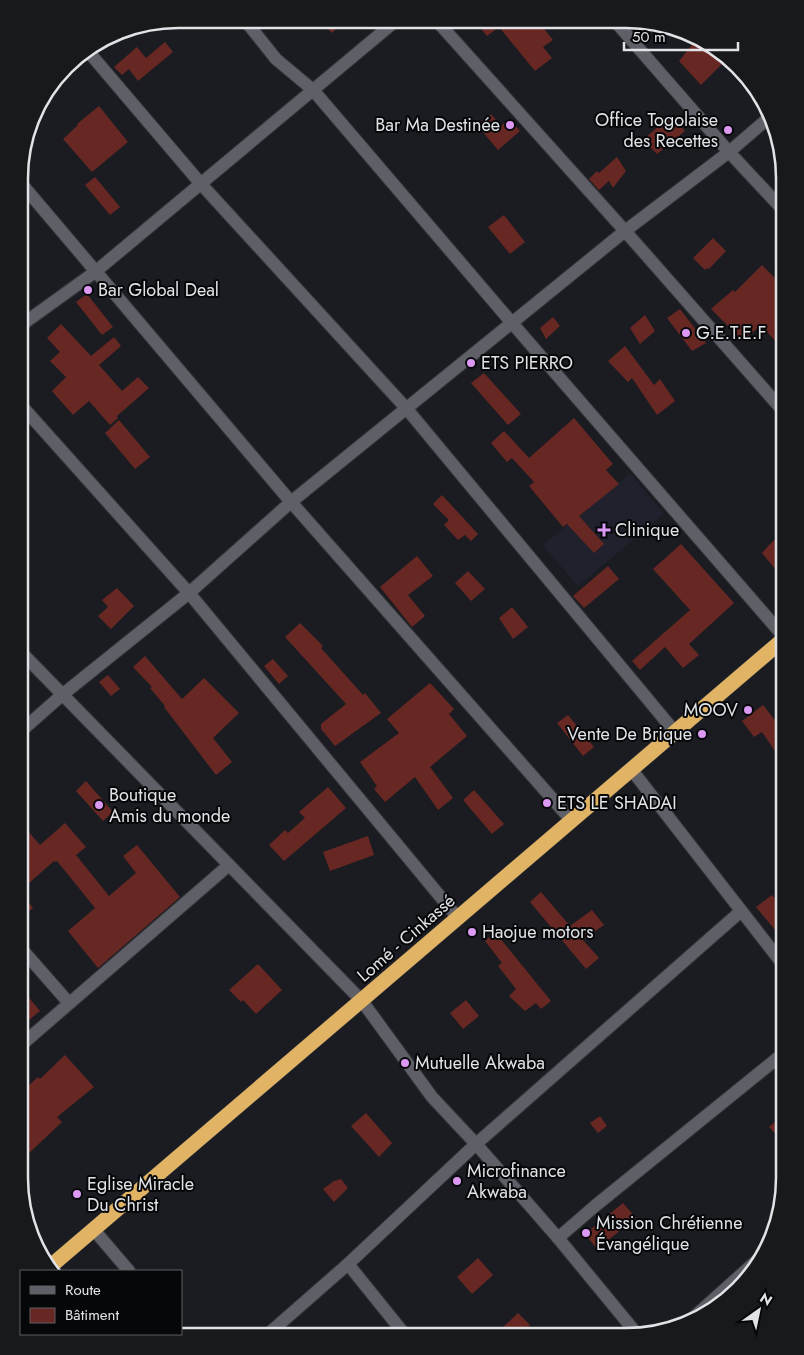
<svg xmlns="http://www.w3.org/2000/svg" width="804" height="1355" font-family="Jost,sans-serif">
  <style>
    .built { fill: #20212c }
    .building { fill: #672723 }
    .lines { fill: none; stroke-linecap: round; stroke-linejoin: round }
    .street-casing { stroke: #36373b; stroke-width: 14 }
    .highway-casing { stroke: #36373b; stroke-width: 16 }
    .street { stroke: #5f6067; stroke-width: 12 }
    .highway { stroke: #e1b364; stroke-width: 15 }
    .poi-dot { fill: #dc99f4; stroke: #060709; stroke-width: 2 }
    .labels { text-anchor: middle; stroke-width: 4; stroke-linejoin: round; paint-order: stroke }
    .poi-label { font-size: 18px; fill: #e2e3e7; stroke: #060709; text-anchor: start }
    .street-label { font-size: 18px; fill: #e2e3e7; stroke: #060709 }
    .rim { fill: none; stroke: #e2e3e7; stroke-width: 2.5 }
  </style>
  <rect width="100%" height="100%" fill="#1b1c21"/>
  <polygon class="built" points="630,473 664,514 578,586 543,545"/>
  <g class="building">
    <polygon points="318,19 345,19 332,33"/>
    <polygon points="474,20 537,20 553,40 543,47 552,58 535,71 499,27 487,36"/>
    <polygon points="696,40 723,52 728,58 701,85 679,61"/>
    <polygon points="165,42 173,52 138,81 129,69 122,75 114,67 137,47 146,58"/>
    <polygon points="99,106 128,142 92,172 63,139 78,125 77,124"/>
    <polygon points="491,114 501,126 509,119 520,131 498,150 477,125"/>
    <polygon points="671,115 685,131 657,154 643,140"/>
    <polygon points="617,157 626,171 613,188 609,181 599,190 589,179 597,171 599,173"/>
    <polygon points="95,177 120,207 110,215 85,185"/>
    <polygon points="504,215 525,242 510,254 488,227"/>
    <polygon points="713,238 726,251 709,269 707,268 705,270 693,258"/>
    <polygon points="762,265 785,288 785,352 761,325 743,341 711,309 733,290 735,292"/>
    <polygon points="87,294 113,327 102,335 76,302"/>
    <polygon points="680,309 706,343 692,351 667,318"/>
    <polygon points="645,315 655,331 640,344 630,328"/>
    <polygon points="553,317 560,326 546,339 540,328"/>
    <polygon points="61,324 91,356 114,337 121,346 99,365 122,391 138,377 149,388 117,416 118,418 110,425 89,401 73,415 52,391 66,377 50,361 60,352 47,338"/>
    <polygon points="625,346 654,385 660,379 675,401 657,415 632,378 628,382 608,361"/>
    <polygon points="484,373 521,414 508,425 471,383"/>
    <polygon points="574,418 613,464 606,470 619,484 579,516 604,544 594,553 567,524 563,527 529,486 534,482 512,458 507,462 491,443 504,431 529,458"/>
    <polygon points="119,420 150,457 135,469 105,433"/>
    <polygon points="442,495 478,534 471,541 465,535 458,540 444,525 449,520 433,504"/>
    <polygon points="785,531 785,581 762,553 770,544"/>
    <polygon points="681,544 734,603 689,644 699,655 683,668 665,647 640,670 632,661 690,610 653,569"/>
    <polygon points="417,556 433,576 408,595 425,616 412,627 380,587"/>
    <polygon points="608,566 619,579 584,608 573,596"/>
    <polygon points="468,571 485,589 471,601 455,583"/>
    <polygon points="117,588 134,606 111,629 98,616 108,607 102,600"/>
    <polygon points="512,607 528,627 513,639 499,618"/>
    <polygon points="300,623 323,646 321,648 363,695 365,693 381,713 335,746 321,729 321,724 346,704 285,637"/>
    <polygon points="145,656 182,699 204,678 239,713 213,738 232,762 216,775 164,707 165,706 150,688 152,687 133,667"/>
    <polygon points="273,659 288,676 279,684 264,666"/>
    <polygon points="108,675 120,689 111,696 99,682"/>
    <polygon points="430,683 454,709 449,714 467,736 430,767 453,798 438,810 415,777 385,802 374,789 377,786 360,762 399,733 387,719"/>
    <polygon points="763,705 785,733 785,766 762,732 754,737 742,721"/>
    <polygon points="568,715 594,747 583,756 557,723"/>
    <polygon points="86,781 113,812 103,821 76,791"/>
    <polygon points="328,787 346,808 284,861 269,845 285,830 288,833 305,818 299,812"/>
    <polygon points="474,790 504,824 492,834 463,800"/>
    <polygon points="19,821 40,845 65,823 86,847 76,855 109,896 136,873 123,856 137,845 180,897 98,968 68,931 95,908 57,861 55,862 54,861 20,891 33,908 19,919"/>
    <polygon points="368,836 374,855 330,871 323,852"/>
    <polygon points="541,892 570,926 592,910 604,925 583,940 599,958 586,969 530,902"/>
    <polygon points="772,895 785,911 785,922 775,930 756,907"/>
    <polygon points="495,932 551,1001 541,1009 536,1003 525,1011 509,996 516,989 498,966 502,963 485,941"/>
    <polygon points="258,964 282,990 256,1014 243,1000 241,1002 229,990"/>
    <polygon points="19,986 40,1011 19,1028"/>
    <polygon points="466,1000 479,1016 463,1029 450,1013"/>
    <polygon points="65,1055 94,1087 57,1117 62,1122 28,1154 19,1144 19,1075 28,1086 38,1077 40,1079"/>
    <polygon points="366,1113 392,1143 379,1157 351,1126"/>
    <polygon points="785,1113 785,1144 769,1127"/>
    <polygon points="600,1116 607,1126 598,1133 590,1123"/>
    <polygon points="341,1179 348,1188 334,1202 323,1189 334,1181"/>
    <polygon points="623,1203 636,1218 597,1249 585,1234"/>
    <polygon points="478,1258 493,1275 472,1294 457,1277"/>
    <polygon points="518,1313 530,1325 519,1336 509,1336 502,1328"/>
  </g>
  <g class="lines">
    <defs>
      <g id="street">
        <polyline points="244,19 276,59 313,90 512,323 785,638"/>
        <polyline points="436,20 625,231 785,413"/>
        <polyline points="614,20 729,152 785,212"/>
        <polyline points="87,50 201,184 406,408 675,732"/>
        <polyline points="20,182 291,502 572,821"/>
        <polyline points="20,326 95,272 398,19"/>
        <polyline points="20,404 189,593 458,918"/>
        <polyline points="19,650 362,1001 432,1097 476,1144 558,1238 637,1334"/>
        <polyline points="19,733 62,695 189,593 291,502 625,231 729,152 772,115"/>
        <polyline points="631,769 785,967"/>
        <polyline points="19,946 69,1003"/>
        <polyline points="19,1047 229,865"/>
        <polyline points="94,1230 129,1271"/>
        <polyline points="558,1238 595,1206 785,1052"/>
        <polyline points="348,1264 406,1336"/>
        <polyline points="685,1325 763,1255"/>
        <polyline points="181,1334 182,1335"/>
        <polyline points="267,1335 348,1264 476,1144 740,912"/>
      </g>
      <polyline id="highway" points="52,1265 785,638"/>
    </defs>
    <use href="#street" class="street-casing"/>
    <use href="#highway" class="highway-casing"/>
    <use href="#street" class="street"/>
    <use href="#highway" class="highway"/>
  </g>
  <g class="poi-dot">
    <circle cx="510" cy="125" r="5"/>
    <circle cx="728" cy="130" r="5"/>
    <circle cx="88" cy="290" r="5"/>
    <circle cx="686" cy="333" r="5"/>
    <circle cx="471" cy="363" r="5"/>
    <path d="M601.5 522.5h5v5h5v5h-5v5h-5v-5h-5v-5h5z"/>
    <circle cx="748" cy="710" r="5"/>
    <circle cx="702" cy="734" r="5"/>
    <circle cx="547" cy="803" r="5"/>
    <circle cx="99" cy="805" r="5"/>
    <circle cx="472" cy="932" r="5"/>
    <circle cx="405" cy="1063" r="5"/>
    <circle cx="457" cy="1181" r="5"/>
    <circle cx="77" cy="1194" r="5"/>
    <circle cx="586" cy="1233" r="5"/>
  </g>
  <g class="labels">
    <g class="poi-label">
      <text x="718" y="126" text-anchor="end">Office Togolaise<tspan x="718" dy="21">des Recettes</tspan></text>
      <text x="500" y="131" text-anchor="end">Bar Ma Destinée</text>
      <text x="98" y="296">Bar Global Deal</text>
      <text x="696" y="339">G.E.T.E.F</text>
      <text x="481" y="369">ETS PIERRO</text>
      <text x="615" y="536">Clinique</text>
      <text x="738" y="716" text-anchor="end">MOOV</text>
      <text x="692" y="740" text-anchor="end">Vente De Brique</text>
      <text x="109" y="801">Boutique<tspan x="109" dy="21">Amis du monde</tspan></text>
      <text x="557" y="809">ETS LE SHADAI</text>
      <text x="482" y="938">Haojue motors</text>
      <text x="415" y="1069">Mutuelle Akwaba</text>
      <text x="467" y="1177">Microfinance<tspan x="467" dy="21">Akwaba</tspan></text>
      <text x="87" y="1190">Eglise Miracle<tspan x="87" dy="21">Du Christ</tspan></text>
      <text x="596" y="1229">Mission Chrétienne<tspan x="596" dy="21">Évangélique</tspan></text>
    </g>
    <g class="street-label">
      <text transform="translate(406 938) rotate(-41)" y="6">Lomé - Cinkassé</text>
    </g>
  </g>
  <path d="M0 0H804V1355H0ZM178 28H626A150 150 0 0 1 776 178V1178A150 150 0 0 1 626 1328H178A150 150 0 0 1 28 1178V178A150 150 0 0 1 178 28Z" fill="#18191b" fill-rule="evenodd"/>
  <path class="rim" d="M178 28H626A150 150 0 0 1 776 178V1178A150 150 0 0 1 626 1328H178A150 150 0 0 1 28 1178V178A150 150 0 0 1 178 28Z"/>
  <rect x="20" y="1270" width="162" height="65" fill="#060709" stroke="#5e5f62"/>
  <rect x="30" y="1286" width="25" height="8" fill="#5f6067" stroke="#5e5f62"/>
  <text x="65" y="1295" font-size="15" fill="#e2e3e7">Route</text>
  <rect x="30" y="1308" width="25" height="15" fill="#672723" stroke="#5e5f62"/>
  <text x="65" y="1320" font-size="15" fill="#e2e3e7">Bâtiment</text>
  <g transform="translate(759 1310) rotate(33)" stroke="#060709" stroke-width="4" paint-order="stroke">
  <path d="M0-4L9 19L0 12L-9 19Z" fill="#e2e3e7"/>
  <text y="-8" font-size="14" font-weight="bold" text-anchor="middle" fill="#e2e3e7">N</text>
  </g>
  <path d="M624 42v8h114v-8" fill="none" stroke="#e2e3e7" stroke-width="2.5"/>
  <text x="632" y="42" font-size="15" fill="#e2e3e7" stroke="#060709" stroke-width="4" paint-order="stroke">50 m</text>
</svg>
